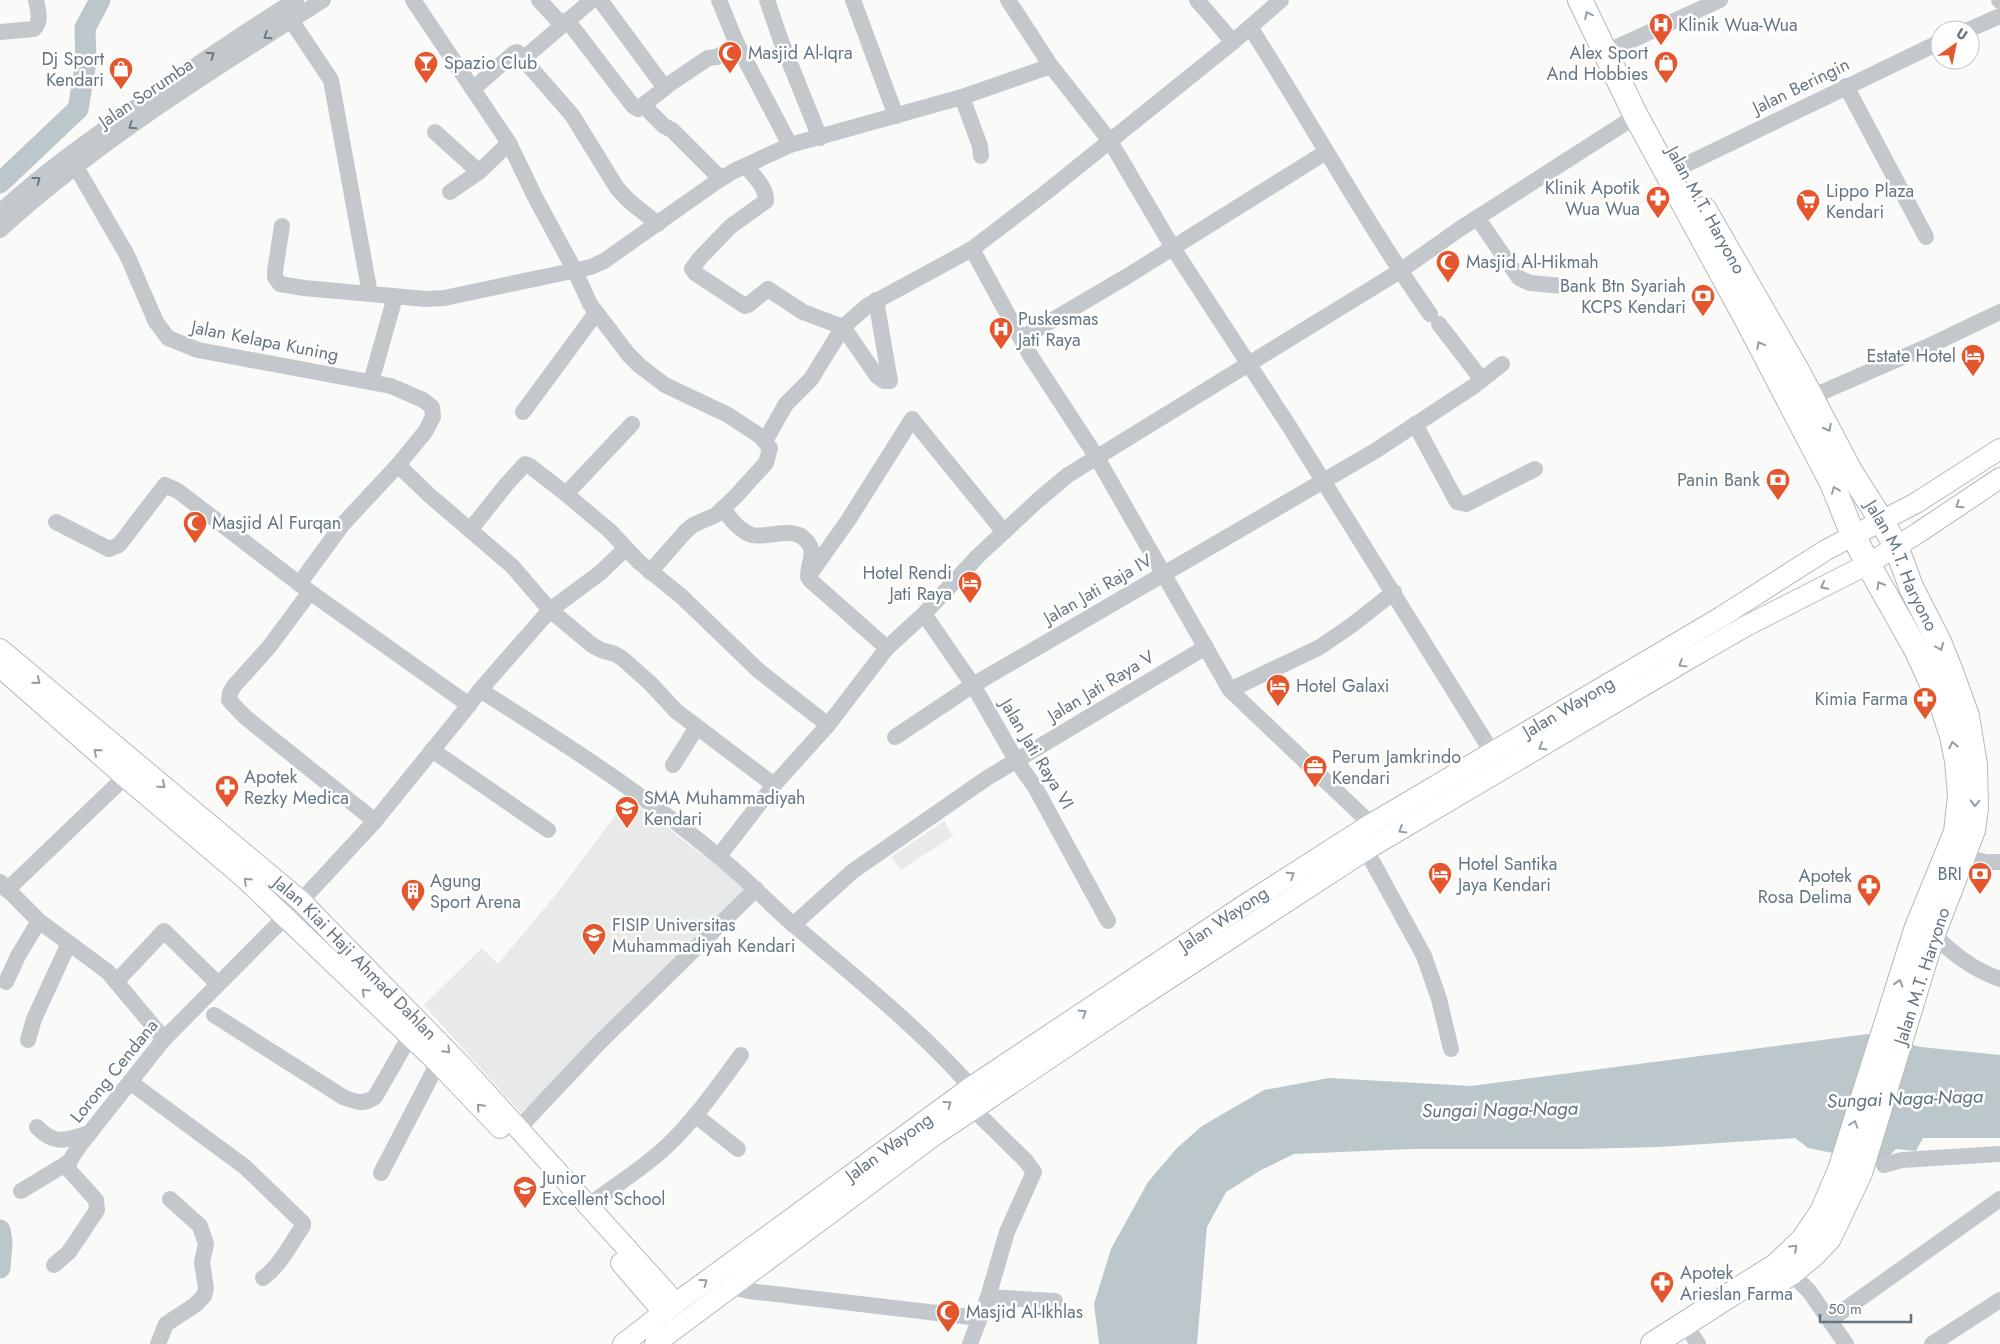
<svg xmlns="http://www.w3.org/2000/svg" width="2000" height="1344" font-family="Jost,sans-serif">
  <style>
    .built { fill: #e8e9e9 }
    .water { fill: #bbc7cb }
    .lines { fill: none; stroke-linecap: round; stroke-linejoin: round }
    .river { stroke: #bbc7cb; stroke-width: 21 }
    .major-casing { stroke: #b5babe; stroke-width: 22 }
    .highway-casing { stroke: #b4b9bd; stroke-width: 26 }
    .minor { stroke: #c3c8cc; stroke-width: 16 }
    .major { stroke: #fff; stroke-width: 20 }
    .highway { stroke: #fff; stroke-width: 24 }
    .oneway { stroke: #939fa8 }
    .oneway2 { stroke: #6a7a87 }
    .labels { text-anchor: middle; stroke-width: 5; stroke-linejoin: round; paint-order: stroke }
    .poi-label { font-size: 18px; fill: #657683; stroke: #fff; text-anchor: start }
    .street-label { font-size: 18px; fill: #657683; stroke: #fff }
    .water-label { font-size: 19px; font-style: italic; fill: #60757c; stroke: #fff }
  </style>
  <rect width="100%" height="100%" fill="#fafaf8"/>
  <g class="built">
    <polygon points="628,798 751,892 521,1113 424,1005 482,948 498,964 558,892"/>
    <polygon points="944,821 953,836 901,870 891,857"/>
  </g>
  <polygon class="water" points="1868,1034 1921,1047 2000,1055 2000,1138 1923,1138 1916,1151 1896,1149 1882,1163 1808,1148 1795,1138 1659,1147 1579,1149 1411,1149 1294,1154 1261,1170 1226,1192 1207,1227 1197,1344 1099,1344 1094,1304 1111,1249 1148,1182 1177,1148 1202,1126 1264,1090 1329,1078 1471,1086"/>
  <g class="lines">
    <g class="river">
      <polyline points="0,183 78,109 86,62 85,28 100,0"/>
      <polyline points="0,1230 2,1242 0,1268"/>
    </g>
    <defs>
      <g id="major">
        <path id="s1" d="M0,649L301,901L461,1065L676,1303"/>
        <polyline points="0,667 125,777 242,876 438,1063 500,1128"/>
        <polyline points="621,1263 664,1313"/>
        <path id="s2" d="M623,1344L676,1303L971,1087L1249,902L1371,824L1721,617L1826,550L1916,503L2000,449"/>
        <polyline points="655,1344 935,1135 1136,1000 1366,850 1687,660 1746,626 1868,564 1918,533 2000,478"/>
      </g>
      <g id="highway">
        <polyline points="1580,0 1636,116 1747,320 1832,483 1853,535 1868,564 1916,649 1943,708 1952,736 1957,761 1960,796 1956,832 1916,930 1840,1170 1822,1212 1803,1240 1777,1265 1653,1344"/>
        <path id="s3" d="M1704,209L1798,372L1850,471L1881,520L1896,546L1911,587L1939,642L1950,669L1967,716L1975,765L1976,808L1973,830L1933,934L1860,1173L1829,1238L1814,1254L1791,1273L1771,1286"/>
      </g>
    </defs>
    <use href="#major" class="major-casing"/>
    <use href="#highway" class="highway-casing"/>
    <g class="minor">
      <polyline points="413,0 509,143 535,197 575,271 590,304 628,354 640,366 665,385 728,415 760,436 770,448 766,463 735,497 716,515 693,525 685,532 650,572"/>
      <polyline points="539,0 562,25"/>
      <polyline points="600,0 665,88 643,105"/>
      <polyline points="719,0 736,42 790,145"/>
      <polyline points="767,0 781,41 820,138"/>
      <polyline points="853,0 896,116"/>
      <polyline points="1008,0 1051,66 1110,141 1173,248 1289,426 1492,752"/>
      <polyline points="1197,0 1233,42"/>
      <polyline points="1999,0 2000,1"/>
      <polyline points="291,20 331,80 370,294"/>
      <polyline points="567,20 633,106 638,109 643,105 664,126 672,130 721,179"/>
      <path d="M1250,27C1311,122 1365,222 1430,314"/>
      <polyline points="1968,30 2000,16"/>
      <path d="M0,32L34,29C42,20 38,11 36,0"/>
      <polyline points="1619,46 1720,0"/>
      <polyline points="523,59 572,115 617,188 629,201 658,224"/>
      <polyline points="1846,86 1926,237"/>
      <polyline points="665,87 708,58 717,57 737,44"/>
      <polyline points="474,88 514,53 517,52 523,59 592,0"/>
      <polyline points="962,97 980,146 981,156"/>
      <polyline points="435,132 479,172"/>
      <path d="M746,166C753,175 767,188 766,201L731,226L700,258L692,269L695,273L745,306L748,305L768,289L803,312L843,327L877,376L884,381H890L876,300"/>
      <polyline points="76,167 127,255 156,322 168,338 198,350 391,386 423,400 432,407 433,417 425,432 398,465 343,524 299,584"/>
      <polyline points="1681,167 1940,42"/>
      <polyline points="450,192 479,172 509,143"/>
      <path d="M0,212C45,170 97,134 147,99C196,65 245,31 296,0"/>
      <polyline points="1478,219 1519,278 1530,283 1563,286"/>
      <polyline points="282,226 275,271 275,277 280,284 304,288 426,299 444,298 591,267 604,261 716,182 734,171 790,145 962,97 1051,66"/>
      <path d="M0,230C98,141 212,71 323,0"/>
      <polyline points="972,249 1030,355 1096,456 1230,690 1371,824"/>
      <polyline points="1439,324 1482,380"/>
      <polyline points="1022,338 1126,277 1326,152"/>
      <polyline points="371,382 395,297"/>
      <polyline points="1811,397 1933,344 2000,312"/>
      <polyline points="523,412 596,313"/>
      <polyline points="632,424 566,494 610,531 639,562 681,596 759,671 828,725"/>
      <polyline points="1415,424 1457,502 1466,504 1535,469"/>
      <polyline points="765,441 786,404 811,379 843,327 867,306 972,249 1044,194 1233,42 1281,0"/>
      <polyline points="398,465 428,494 512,566 550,610 592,645 601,650 615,654 623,659 651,684 676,711 774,785"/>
      <path d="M723,508C730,519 739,531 752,535C771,539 797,522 810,546C816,558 804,569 810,580L887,648"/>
      <polyline points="56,522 109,549 119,545 165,485 178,491 310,592 469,705"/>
      <polyline points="470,530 506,485 525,464 530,466 566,494"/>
      <polyline points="808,577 849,519 912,419 1004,532"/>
      <polyline points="310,592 269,647 234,686 230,693 229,700 245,717 375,821"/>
      <polyline points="924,614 973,685 1016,760 1035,787 1108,921"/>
      <polyline points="480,690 550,610 600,573 625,549"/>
      <polyline points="1230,690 1320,647 1352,625 1394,592"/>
      <polyline points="895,737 973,685 1375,451 1474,386 1502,364"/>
      <polyline points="432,750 548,830"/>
      <polyline points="673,765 697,727"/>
      <polyline points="1366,850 1424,956 1439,999 1451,1049"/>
      <polyline points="719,856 774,785 828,725 887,648 924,614 978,556 1037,501 1068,475 1400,271 1461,228 1636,116"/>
      <polyline points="1963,857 1986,862 2000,862"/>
      <polyline points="0,882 39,921 108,972 164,1039"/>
      <polyline points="7,890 125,777"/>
      <polyline points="793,925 853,871 987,778 1206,647"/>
      <path d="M1933,934C1953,954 1972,969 2000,979"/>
      <polyline points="6,982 18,956 39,921"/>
      <polyline points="116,982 164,931 218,984"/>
      <path d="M214,1015L343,1097C356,1102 363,1105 375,1097L410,1036"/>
      <polyline points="28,1040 34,1019 69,943"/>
      <path d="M130,1082L245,1167L303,1223V1226C291,1243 280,1266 263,1278"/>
      <polyline points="695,1115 738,1149"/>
      <path d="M37,1127C56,1147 67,1139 90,1133"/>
      <polyline points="518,1129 598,1044 756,889"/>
      <polyline points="1884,1165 1902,1160 2000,1154"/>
      <polyline points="381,1173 438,1063"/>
      <polyline points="21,1191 69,1162"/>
      <path d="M588,1206C614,1186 644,1168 668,1145C696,1118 718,1086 741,1055"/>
      <path d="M54,1265L69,1252L97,1210L96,1200L69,1170V1162L80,1145L164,1039L301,901L375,821L469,705L480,690C562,742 644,794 719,857C746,878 769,904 795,926C856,978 918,1027 971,1087"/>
      <polyline points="1791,1273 1809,1291 1846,1344"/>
      <polyline points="731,1287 749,1291 980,1318"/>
      <polyline points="988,1297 1055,1301"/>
      <polyline points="1830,1320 2000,1199"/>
      <polyline points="1685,1324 1698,1344"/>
      <polyline points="158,1344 166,1324 195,1305 204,1296 206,1288 202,1262 206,1244 200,1226 170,1199"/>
      <polyline points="970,1344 988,1297 1007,1232 1034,1172 1025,1160 974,1110"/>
      <polyline points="1932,1344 2000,1300"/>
    </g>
    <use href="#major" class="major"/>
    <use href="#highway" class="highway"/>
  </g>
  <defs><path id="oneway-chevron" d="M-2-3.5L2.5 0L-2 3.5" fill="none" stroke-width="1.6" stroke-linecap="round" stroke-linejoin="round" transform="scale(1.25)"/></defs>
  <g class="oneway">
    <use href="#oneway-chevron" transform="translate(1588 15) rotate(-116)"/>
    <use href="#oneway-chevron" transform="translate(1760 345) rotate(-118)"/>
    <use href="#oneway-chevron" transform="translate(1828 428) rotate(63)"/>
    <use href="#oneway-chevron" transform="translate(1835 490) rotate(-112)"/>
    <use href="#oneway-chevron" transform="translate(1959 505) rotate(146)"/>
    <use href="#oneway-chevron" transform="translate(1880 585) rotate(-120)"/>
    <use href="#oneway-chevron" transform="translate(1824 586) rotate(152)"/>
    <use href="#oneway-chevron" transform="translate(1940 647) rotate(67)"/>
    <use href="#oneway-chevron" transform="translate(1682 664) rotate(149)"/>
    <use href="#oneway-chevron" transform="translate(37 681) rotate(40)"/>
    <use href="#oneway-chevron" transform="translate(1953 745) rotate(-102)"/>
    <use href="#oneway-chevron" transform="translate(1542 747) rotate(150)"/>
    <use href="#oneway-chevron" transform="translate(97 752) rotate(-139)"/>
    <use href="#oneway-chevron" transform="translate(162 785) rotate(40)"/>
    <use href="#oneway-chevron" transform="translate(1975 803) rotate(91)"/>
    <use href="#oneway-chevron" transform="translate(1402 830) rotate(149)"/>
    <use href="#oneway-chevron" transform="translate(1291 875) rotate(-33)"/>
    <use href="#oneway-chevron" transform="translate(247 881) rotate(-137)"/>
    <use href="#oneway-chevron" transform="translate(1899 983) rotate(-73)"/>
    <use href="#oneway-chevron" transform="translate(365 992) rotate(-136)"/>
    <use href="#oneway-chevron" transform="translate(1083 1013) rotate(-32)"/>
    <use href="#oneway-chevron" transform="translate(447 1050) rotate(46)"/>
    <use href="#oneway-chevron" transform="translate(948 1104) rotate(-36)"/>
    <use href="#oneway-chevron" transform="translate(480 1107) rotate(-133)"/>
    <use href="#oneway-chevron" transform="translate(1854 1124) rotate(-72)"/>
    <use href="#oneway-chevron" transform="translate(1794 1248) rotate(-44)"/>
    <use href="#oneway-chevron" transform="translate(704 1282) rotate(-36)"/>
  </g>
  <g class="oneway2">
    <use href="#oneway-chevron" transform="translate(267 36) rotate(147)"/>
    <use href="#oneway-chevron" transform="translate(211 55) rotate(-34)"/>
    <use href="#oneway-chevron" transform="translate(132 126) rotate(145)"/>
    <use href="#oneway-chevron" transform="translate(37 180) rotate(-37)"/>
  </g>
  <defs>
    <symbol id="hospital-pin" viewBox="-11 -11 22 30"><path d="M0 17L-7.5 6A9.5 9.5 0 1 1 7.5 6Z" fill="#e4572e" stroke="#fff"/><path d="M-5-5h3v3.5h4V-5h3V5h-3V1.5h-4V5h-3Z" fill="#fff"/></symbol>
    <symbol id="mosque-pin" viewBox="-11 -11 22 30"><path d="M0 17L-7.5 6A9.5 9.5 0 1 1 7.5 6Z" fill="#e4572e" stroke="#fff"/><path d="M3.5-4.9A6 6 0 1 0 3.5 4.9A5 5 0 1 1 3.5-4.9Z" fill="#fff"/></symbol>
    <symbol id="bar-pin" viewBox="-11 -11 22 30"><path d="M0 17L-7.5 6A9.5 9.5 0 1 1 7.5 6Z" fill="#e4572e" stroke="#fff"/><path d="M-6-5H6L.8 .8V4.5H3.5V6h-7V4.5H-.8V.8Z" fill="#fff"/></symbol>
    <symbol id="shop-pin" viewBox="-11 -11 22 30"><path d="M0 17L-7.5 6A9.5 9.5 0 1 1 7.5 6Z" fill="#e4572e" stroke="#fff"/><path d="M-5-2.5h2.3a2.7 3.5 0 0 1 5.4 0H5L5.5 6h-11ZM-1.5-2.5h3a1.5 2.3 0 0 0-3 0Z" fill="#fff"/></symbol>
    <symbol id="pharmacy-pin" viewBox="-11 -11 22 30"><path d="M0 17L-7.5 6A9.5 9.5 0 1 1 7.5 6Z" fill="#e4572e" stroke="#fff"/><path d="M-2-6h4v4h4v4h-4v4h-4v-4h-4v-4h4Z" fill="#fff"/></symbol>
    <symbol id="supermarket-pin" viewBox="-11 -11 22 30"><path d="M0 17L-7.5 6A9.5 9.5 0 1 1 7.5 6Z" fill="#e4572e" stroke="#fff"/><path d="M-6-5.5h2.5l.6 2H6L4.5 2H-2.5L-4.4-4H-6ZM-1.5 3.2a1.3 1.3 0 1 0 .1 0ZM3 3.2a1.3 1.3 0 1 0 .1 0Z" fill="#fff"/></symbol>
    <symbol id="bank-pin" viewBox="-11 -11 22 30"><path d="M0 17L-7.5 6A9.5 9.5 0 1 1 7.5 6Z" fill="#e4572e" stroke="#fff"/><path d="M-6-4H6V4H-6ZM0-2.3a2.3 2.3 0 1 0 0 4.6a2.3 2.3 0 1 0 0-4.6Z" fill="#fff"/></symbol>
    <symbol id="hotel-pin" viewBox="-11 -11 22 30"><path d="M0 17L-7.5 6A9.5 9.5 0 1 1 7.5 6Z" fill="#e4572e" stroke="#fff"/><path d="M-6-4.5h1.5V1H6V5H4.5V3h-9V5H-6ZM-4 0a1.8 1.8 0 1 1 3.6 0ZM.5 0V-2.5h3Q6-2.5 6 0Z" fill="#fff"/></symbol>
    <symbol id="office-pin" viewBox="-11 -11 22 30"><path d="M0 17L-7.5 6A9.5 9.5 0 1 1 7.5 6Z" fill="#e4572e" stroke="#fff"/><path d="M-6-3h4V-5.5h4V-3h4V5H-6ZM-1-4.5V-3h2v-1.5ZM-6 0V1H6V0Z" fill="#fff"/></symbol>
    <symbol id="school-pin" viewBox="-11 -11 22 30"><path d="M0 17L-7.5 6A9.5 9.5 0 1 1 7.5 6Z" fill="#e4572e" stroke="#fff"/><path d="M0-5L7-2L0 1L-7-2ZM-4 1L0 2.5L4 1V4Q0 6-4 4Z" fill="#fff"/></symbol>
    <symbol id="building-pin" viewBox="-11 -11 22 30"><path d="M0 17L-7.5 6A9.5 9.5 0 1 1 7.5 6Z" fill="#e4572e" stroke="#fff"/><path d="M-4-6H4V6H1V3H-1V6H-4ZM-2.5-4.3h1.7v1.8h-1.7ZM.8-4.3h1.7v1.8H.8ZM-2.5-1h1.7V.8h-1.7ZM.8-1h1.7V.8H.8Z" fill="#fff"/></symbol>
    <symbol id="university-pin" viewBox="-11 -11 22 30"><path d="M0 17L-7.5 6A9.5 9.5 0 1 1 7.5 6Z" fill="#e4572e" stroke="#fff"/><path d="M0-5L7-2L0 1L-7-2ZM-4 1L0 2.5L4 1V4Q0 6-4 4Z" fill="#fff"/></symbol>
  </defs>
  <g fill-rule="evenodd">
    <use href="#hospital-pin" x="1647" y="11" width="28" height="38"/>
    <use href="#mosque-pin" x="716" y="39" width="28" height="38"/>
    <use href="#bar-pin" x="412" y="49" width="28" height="38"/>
    <use href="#shop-pin" x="1652" y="49" width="28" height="38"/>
    <use href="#shop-pin" x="107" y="55" width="28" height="38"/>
    <use href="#pharmacy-pin" x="1644" y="184" width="28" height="38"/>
    <use href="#supermarket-pin" x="1794" y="187" width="28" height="38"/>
    <use href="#mosque-pin" x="1434" y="248" width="28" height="38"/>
    <use href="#bank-pin" x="1689" y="282" width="28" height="38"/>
    <use href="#hospital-pin" x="987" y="315" width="28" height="38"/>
    <use href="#hotel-pin" x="1959" y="342" width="28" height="38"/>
    <use href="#bank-pin" x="1764" y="466" width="28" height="38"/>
    <use href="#mosque-pin" x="181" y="509" width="28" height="38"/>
    <use href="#hotel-pin" x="956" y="569" width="28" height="38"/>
    <use href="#hotel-pin" x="1264" y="672" width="28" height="38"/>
    <use href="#pharmacy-pin" x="1911" y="685" width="28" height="38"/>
    <use href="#office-pin" x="1301" y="753" width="28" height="38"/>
    <use href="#pharmacy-pin" x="213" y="773" width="28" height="38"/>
    <use href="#school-pin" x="613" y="794" width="28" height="38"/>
    <use href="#hotel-pin" x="1426" y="860" width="28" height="38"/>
    <use href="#bank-pin" x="1966" y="860" width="28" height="38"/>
    <use href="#pharmacy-pin" x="1855" y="872" width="28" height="38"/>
    <use href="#building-pin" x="399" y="877" width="28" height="38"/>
    <use href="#university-pin" x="580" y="921" width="28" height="38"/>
    <use href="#school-pin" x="511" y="1174" width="28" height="38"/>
    <use href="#pharmacy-pin" x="1648" y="1269" width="28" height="38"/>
    <use href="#mosque-pin" x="934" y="1298" width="28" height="38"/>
  </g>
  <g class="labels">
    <g class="poi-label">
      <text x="1678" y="31">Klinik Wua-Wua</text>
      <text x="748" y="59">Masjid Al-Iqra</text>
      <text x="1648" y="59" text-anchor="end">Alex Sport<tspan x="1648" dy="21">And Hobbies</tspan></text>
      <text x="104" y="65" text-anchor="end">Dj Sport<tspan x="104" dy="21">Kendari</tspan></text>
      <text x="444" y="69">Spazio Club</text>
      <text x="1640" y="194" text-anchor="end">Klinik Apotik<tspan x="1640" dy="21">Wua Wua</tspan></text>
      <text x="1826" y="197">Lippo Plaza<tspan x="1826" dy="21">Kendari</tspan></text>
      <text x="1466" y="268">Masjid Al-Hikmah</text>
      <text x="1686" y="292" text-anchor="end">Bank Btn Syariah<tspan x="1686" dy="21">KCPS Kendari</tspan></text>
      <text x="1018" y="325">Puskesmas<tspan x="1018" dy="21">Jati Raya</tspan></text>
      <text x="1956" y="362" text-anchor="end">Estate Hotel</text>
      <text x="1760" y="486" text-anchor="end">Panin Bank</text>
      <text x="212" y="529">Masjid Al Furqan</text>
      <text x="952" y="579" text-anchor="end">Hotel Rendi<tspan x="952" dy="21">Jati Raya</tspan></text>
      <text x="1296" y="692">Hotel Galaxi</text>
      <text x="1908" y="705" text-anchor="end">Kimia Farma</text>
      <text x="1332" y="763">Perum Jamkrindo<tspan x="1332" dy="21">Kendari</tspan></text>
      <text x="244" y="783">Apotek<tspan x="244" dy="21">Rezky Medica</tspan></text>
      <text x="644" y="804">SMA Muhammadiyah<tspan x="644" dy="21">Kendari</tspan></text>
      <text x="1458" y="870">Hotel Santika<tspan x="1458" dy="21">Jaya Kendari</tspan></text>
      <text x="1962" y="880" text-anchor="end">BRI</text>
      <text x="1852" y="882" text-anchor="end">Apotek<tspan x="1852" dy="21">Rosa Delima</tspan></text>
      <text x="430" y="887">Agung<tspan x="430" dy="21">Sport Arena</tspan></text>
      <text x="612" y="931">FISIP Universitas<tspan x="612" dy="21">Muhammadiyah Kendari</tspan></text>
      <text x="542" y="1184">Junior<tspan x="542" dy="21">Excellent School</tspan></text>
      <text x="1680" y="1279">Apotek<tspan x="1680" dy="21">Arieslan Farma</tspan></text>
      <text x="966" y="1318">Masjid Al-Ikhlas</text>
    </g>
    <g class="street-label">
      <text transform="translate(1801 86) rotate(-26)" y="6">Jalan Beringin</text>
      <text transform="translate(146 93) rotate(-34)" y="6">Jalan Sorumba</text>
      <text transform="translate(1706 210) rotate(61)" y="6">Jalan M.T. Haryono</text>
      <text transform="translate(265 341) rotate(11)" y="6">Jalan Kelapa Kuning</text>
      <text dy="6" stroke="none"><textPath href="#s3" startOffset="408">Jalan M.T. Haryono</textPath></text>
      <text transform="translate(1098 589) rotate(-30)" y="6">Jalan Jati Raja IV</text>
      <text transform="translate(1101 686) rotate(-31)" y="6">Jalan Jati Raya V</text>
      <text dy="6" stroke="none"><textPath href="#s2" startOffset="1141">Jalan Wayong</textPath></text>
      <text transform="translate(1037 754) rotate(59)" y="6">Jalan Jati Raya VI</text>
      <text dy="6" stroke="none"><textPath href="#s2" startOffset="736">Jalan Wayong</textPath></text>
      <text dy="6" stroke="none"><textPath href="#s1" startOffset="471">Jalan Kiai Haji Ahmad Dahlan</textPath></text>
      <text transform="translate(1922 976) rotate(-72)" y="6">Jalan M.T. Haryono</text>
      <text transform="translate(114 1071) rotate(-51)" y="6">Lorong Cendana</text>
      <text dy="6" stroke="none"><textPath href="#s2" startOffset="331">Jalan Wayong</textPath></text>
    </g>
    <g class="water-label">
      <text transform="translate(1905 1098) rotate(-2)" y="7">Sungai Naga-Naga</text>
      <text transform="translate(1500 1109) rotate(-1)" y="7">Sungai Naga-Naga</text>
    </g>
  </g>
  <g transform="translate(1955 45) rotate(33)"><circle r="24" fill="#ffffff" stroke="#c1c8cd"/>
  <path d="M0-4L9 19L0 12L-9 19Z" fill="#e4572e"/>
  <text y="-8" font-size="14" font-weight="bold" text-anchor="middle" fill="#657683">U</text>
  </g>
  <path d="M1820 1314v8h91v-8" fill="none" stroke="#657683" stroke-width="2.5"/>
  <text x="1828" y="1314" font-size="15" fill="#657683" stroke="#ffffff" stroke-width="4" paint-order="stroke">50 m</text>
</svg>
